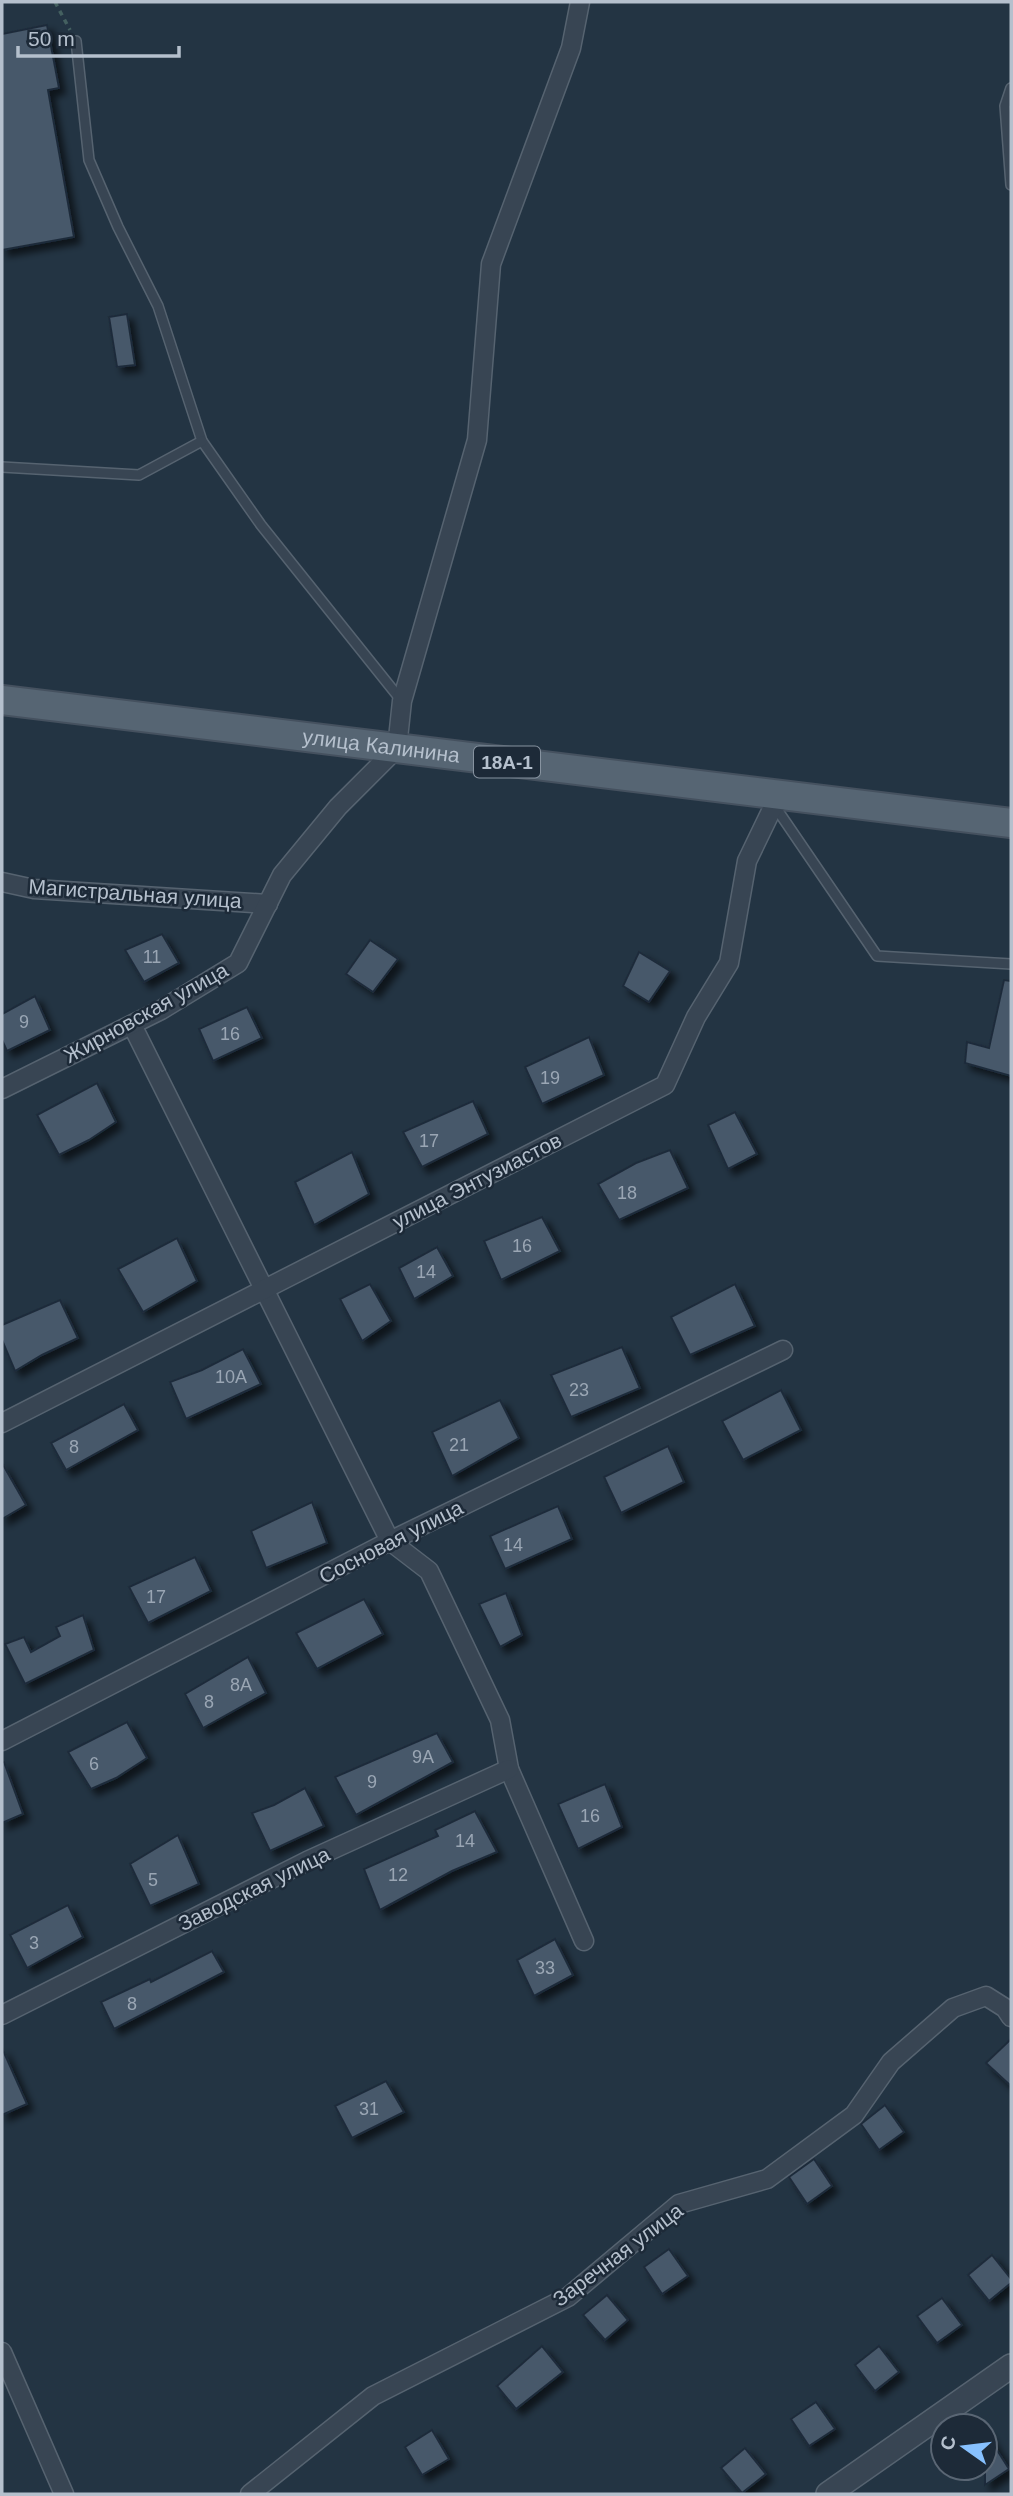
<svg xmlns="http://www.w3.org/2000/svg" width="1013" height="2496" font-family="Helvetica,sans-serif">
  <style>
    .building { fill: #47586a; stroke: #1f2c3a; stroke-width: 2; filter: url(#shadow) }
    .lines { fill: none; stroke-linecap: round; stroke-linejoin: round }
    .service-casing { stroke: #566370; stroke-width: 12 }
    .minor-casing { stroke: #566370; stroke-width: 21 }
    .tertiary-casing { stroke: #566370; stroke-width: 26 }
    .primary-casing { stroke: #45515f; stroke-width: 32 }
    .path { stroke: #446060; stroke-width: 3.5; stroke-dasharray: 5 5; stroke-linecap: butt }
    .service { stroke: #384553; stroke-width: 9 }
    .minor { stroke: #384553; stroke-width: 18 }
    .tertiary { stroke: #384553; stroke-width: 23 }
    .primary { stroke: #566573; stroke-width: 28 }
    .labels { text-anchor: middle; stroke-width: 5; stroke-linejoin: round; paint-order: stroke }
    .number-label { font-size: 18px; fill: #9aa6b4 }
    .shield { fill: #1d2a38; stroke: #8793a0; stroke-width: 2 }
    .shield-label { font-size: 19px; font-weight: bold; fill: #b5c0cd }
    .street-label { font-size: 21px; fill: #b5c0cd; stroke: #1d2a38 }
  </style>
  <defs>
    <filter id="shadow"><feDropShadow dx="6" dy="6" stdDeviation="3.5" flood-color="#0009"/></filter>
  </defs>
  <rect width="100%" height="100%" fill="#233443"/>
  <g class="building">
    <polygon points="47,25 59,88 48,90 74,237 2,250 2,34"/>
    <polygon points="127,314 135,365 117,367 109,317"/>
    <polygon points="162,934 179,963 144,982 125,950"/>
    <polygon points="370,940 398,959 373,992 346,974"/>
    <polygon points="639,952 670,971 649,1002 623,986"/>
    <polygon points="1004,980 1011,981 1011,1076 965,1063 967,1042 989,1048"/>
    <polygon points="35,996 50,1030 7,1051 2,1040 2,1014"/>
    <polygon points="247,1007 262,1038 213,1061 199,1029"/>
    <polygon points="589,1037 604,1075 542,1104 525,1067"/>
    <polygon points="97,1083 116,1122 89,1140 59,1155 37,1115"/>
    <polygon points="473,1101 488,1134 422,1167 403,1132"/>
    <polygon points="735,1112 757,1154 728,1169 708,1125"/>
    <polygon points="670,1150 688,1188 619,1220 598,1184 636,1163"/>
    <polygon points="352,1152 369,1194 314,1225 295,1182"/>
    <polygon points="542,1217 560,1251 501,1280 484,1241"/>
    <polygon points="177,1238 197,1281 143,1312 118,1269"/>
    <polygon points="437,1247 453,1276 414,1299 399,1268"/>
    <polygon points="370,1284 391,1321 362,1341 340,1299"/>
    <polygon points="735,1284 755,1326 690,1355 671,1317"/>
    <polygon points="60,1300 78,1338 42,1355 15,1371 2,1340 2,1325"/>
    <polygon points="622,1347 640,1388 571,1417 551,1375"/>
    <polygon points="243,1349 261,1384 186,1419 170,1382 202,1370"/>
    <polygon points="781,1390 801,1430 743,1460 722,1421"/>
    <polygon points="500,1400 519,1438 452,1476 432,1432"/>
    <polygon points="124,1404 138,1430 66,1470 51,1443"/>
    <polygon points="668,1446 684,1482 621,1513 604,1477"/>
    <polygon points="2,1463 26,1505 2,1519"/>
    <polygon points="312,1502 327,1543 266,1568 251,1531"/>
    <polygon points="558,1506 572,1539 505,1569 490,1536"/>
    <polygon points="195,1557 211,1591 148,1623 129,1587"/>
    <polygon points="506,1593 522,1635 500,1647 479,1604"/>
    <polygon points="364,1599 383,1634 317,1669 296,1633"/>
    <polygon points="83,1615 94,1650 25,1684 5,1644 24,1637 31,1652 60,1636 56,1627"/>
    <polygon points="248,1657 266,1693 203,1728 185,1694"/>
    <polygon points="127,1722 147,1758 116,1778 91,1789 68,1752"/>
    <polygon points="437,1733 453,1762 356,1815 335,1777"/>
    <polygon points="2,1762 4,1762 23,1814 2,1823"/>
    <polygon points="605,1784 622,1827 578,1849 558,1804"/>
    <polygon points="305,1788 324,1826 270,1851 252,1813 274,1805"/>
    <polygon points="475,1811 497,1852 452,1871 380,1910 364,1869 438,1836 435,1830"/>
    <polygon points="178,1835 199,1884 150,1906 130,1864"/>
    <polygon points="68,1905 83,1937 27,1968 10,1935"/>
    <polygon points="555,1939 573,1975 534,1996 517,1960"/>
    <polygon points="212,1951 224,1972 114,2029 101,2002 150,1979 151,1982"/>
    <polygon points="1011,2039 1011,2086 986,2063"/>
    <polygon points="2,2048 27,2104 2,2115"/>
    <polygon points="386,2081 404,2112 352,2138 335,2106"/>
    <polygon points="885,2105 904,2132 879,2150 861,2124"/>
    <polygon points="814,2159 832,2186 807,2204 789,2177"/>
    <polygon points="669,2249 688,2276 662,2294 644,2267"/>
    <polygon points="992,2255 1011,2279 1011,2283 989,2301 968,2275"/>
    <polygon points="607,2295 628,2320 605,2340 583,2315"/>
    <polygon points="942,2298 962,2325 937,2343 917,2316"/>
    <polygon points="542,2346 563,2372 516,2409 497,2386"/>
    <polygon points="879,2346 899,2372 875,2391 855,2365"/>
    <polygon points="816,2402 835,2429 809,2446 791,2419"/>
    <polygon points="432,2430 449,2459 422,2475 405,2447"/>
    <polygon points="985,2431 1009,2469 985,2485"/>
    <polygon points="745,2448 766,2474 742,2493 721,2468"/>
  </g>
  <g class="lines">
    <defs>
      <g id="service">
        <polyline points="76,41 89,160 118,227 158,306 202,441 261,525 401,700"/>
        <polyline points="1011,88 1005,106 1011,185"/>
        <polyline points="2,467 139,475 202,441"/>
        <polyline points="774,805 877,956 1011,964"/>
      </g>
      <g id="minor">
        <polyline points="2,882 34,889 268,904"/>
        <polyline points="132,1025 390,1541 429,1571 500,1720 509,1769 584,1941"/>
        <polyline points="2,1089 161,1010 238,963 282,875 338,807 397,748 402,701 477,440 491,264 571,48 580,2"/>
        <polyline points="2,1423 665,1085 696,1017 729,963 747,861 774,805 789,796"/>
        <polyline points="2,1741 390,1541 783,1350"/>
        <polyline points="2,2015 307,1861 509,1769"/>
        <polyline points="2,2352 64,2494"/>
        <polyline points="250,2494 373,2396 568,2297 679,2204 767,2179 854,2115 891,2062 953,2008 986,1996 1005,2008 1011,2017"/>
      </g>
      <polyline id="tertiary" points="828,2494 1011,2366"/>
      <g id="primary">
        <path id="s1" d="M2,700L1011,823"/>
      </g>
    </defs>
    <use href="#service" class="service-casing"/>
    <use href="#minor" class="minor-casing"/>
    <use href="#tertiary" class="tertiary-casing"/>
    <use href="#primary" class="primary-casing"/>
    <polyline class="path" points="55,2 70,30"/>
    <use href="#service" class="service"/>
    <use href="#minor" class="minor"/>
    <use href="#tertiary" class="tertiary"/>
    <use href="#primary" class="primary"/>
  </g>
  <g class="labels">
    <g class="number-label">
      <text x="152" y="963">11</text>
      <text x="24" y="1028">9</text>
      <text x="230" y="1040">16</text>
      <text x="550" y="1084">19</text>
      <text x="429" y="1147">17</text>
      <text x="627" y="1199">18</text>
      <text x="522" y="1252">16</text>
      <text x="426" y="1278">14</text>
      <text x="231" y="1383">10А</text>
      <text x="579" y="1396">23</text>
      <text x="459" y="1451">21</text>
      <text x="74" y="1453">8</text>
      <text x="513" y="1551">14</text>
      <text x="156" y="1603">17</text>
      <text x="241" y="1691">8А</text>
      <text x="209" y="1708">8</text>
      <text x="423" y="1763">9А</text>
      <text x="94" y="1770">6</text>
      <text x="372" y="1788">9</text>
      <text x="590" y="1822">16</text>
      <text x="465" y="1847">14</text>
      <text x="398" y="1881">12</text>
      <text x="153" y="1886">5</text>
      <text x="34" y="1949">3</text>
      <text x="545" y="1974">33</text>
      <text x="132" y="2010">8</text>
      <text x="369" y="2115">31</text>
    </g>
    <rect class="shield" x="474" y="746.5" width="66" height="31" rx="5"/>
    <g class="shield-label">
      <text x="507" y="769">18А-1</text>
    </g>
    <g class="street-label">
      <text dy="7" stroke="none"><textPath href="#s1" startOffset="382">улица Калинина</textPath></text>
      <text transform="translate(135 894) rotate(4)" y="7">Магистральная улица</text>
      <text transform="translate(146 1013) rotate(-29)" y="7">Жирновская улица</text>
      <text transform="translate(477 1181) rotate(-27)" y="7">улица Энтузиастов</text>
      <text transform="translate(391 1542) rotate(-27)" y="7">Сосновая улица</text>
      <text transform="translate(254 1889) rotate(-26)" y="7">Заводская улица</text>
      <text transform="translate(618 2255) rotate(-37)" y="7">Заречная улица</text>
    </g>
  </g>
  <rect width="1013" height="2496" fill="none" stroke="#b5c0cd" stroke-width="7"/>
  <g transform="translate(964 2447) rotate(284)"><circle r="33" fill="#1d2a38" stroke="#5a6674" stroke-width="2"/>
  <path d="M0-5L12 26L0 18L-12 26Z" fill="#87c1ff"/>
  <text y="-10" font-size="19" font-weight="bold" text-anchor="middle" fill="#b5c0cd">С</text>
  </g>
  <path d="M18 46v10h161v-10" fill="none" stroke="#b5c0cd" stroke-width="3.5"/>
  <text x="28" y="46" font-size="21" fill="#b5c0cd" stroke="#1d2a38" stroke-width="5" paint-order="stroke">50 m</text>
</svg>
